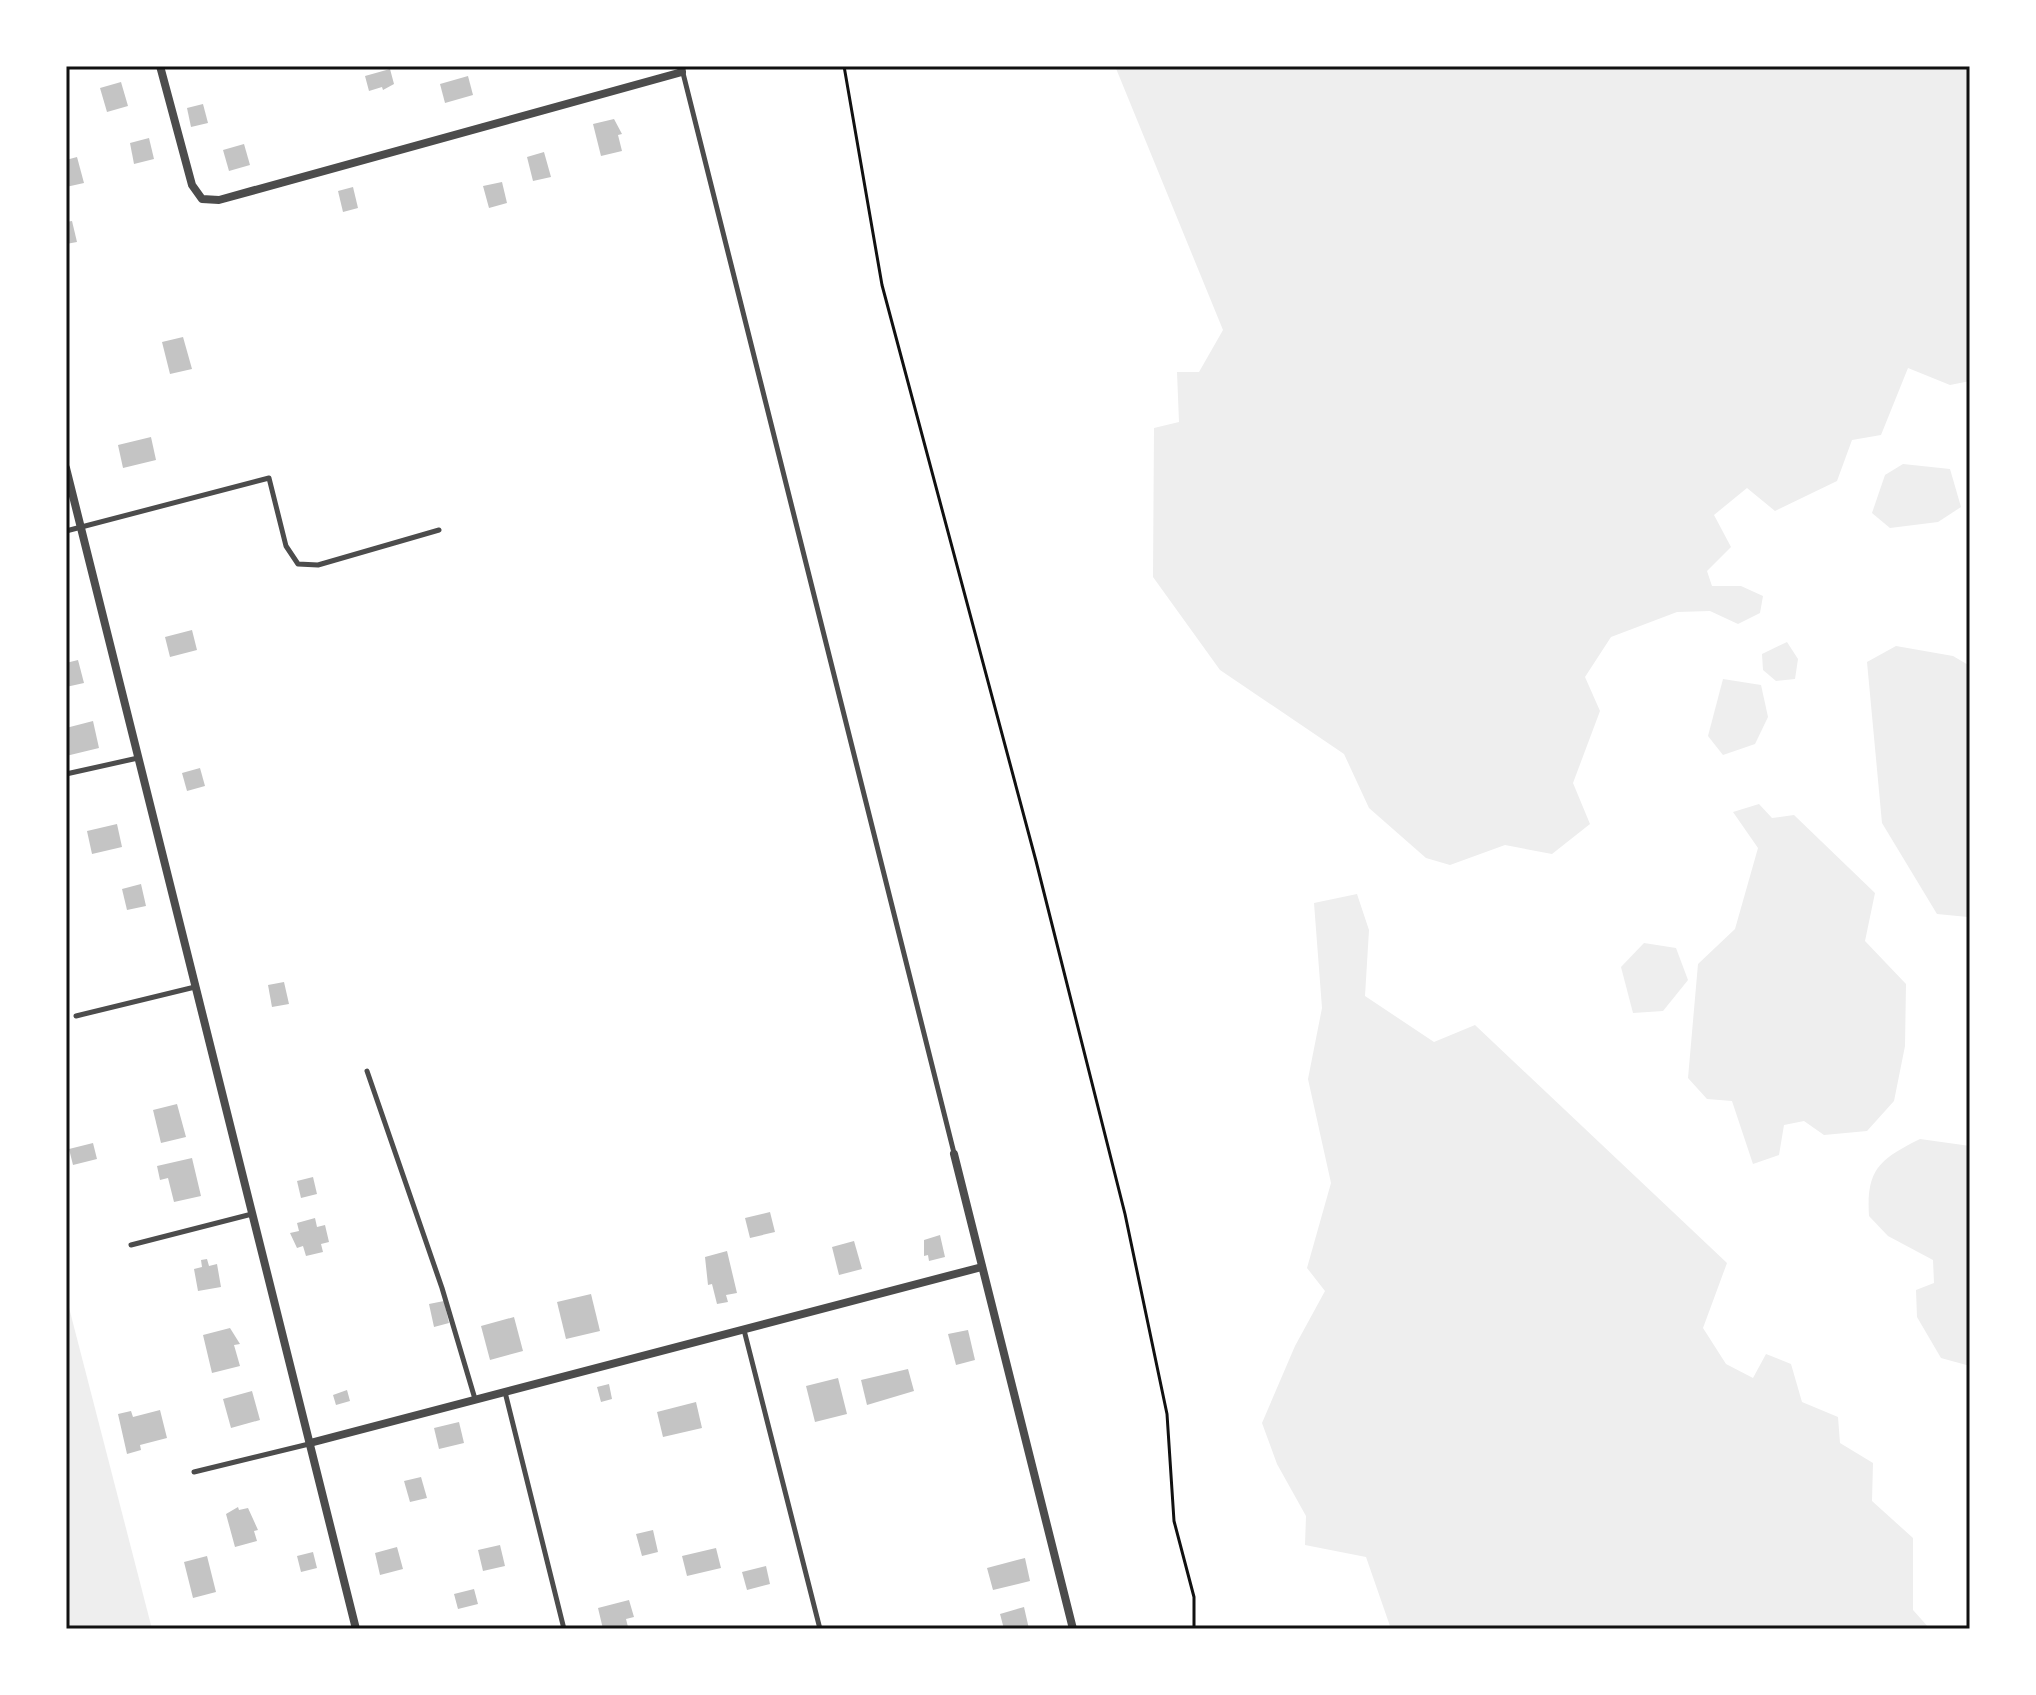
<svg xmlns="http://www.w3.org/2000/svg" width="2036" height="1695" font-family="'PT Sans',sans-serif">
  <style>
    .green { fill: #eee }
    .building { fill: #c4c4c4 }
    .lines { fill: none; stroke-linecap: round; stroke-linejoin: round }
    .path { stroke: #111; stroke-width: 3 }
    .service { stroke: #4c4c4c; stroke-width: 5 }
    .minor { stroke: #4c4c4c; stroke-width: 8 }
    .neatline { fill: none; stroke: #111; stroke-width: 3 }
  </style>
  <rect width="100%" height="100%" fill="#fff"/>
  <g class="green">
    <polygon points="1115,66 1970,66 1970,381 1950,385 1908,368 1881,435 1852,440 1837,481 1775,511 1747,488 1714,515 1731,547 1707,571 1712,586 1741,586 1763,596 1760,613 1738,624 1710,611 1677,612 1611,637 1585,677 1600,711 1573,783 1590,824 1552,854 1505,845 1450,865 1426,858 1369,808 1344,754 1220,670 1153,577 1154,428 1179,422 1177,372 1199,372 1223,330"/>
    <polygon points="1903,464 1950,469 1961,507 1938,522 1890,528 1872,513 1885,475"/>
    <polygon points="1787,642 1798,659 1795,679 1776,681 1763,670 1762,654"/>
    <polygon points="1896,646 1953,656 1970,666 1970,930 1968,917 1937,914 1882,823 1867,662"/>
    <polygon points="1723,679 1761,685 1768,717 1755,744 1723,755 1708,736"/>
    <polygon points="1759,804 1772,818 1794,815 1875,893 1865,941 1906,984 1905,1046 1894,1101 1867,1131 1824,1135 1804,1121 1784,1125 1779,1155 1753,1164 1732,1101 1707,1099 1688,1078 1698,964 1735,929 1758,848 1733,812"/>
    <polygon points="1357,894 1369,930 1365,996 1434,1042 1475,1025 1727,1263 1703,1328 1726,1364 1753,1378 1766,1354 1791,1364 1802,1402 1838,1417 1840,1443 1873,1463 1872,1501 1913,1538 1913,1610 1930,1629 1391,1629 1366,1557 1305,1545 1306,1516 1277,1464 1262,1423 1295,1346 1325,1291 1307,1268 1331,1183 1308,1079 1322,1008 1314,903"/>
    <polygon points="1644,943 1676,948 1688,980 1663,1011 1633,1013 1621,967"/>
    <path d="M1920,1139L1970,1146V1366L1941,1358L1917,1317L1916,1290L1934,1283L1933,1260L1888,1236L1869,1216C1866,1169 1880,1159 1920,1139Z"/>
    <polygon points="66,1296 152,1629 66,1629"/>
  </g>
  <g class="building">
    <polygon points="390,69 394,84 383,90 382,87 369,91 365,76"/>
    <polygon points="468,76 473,95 445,103 440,84"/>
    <polygon points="121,82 128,106 107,112 100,88"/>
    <polygon points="203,104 208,123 191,127 187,108"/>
    <polygon points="614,119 622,134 618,135 622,151 601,156 593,124"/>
    <polygon points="149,138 154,159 134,164 130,143"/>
    <polygon points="244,144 250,165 229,171 223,150"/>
    <polygon points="544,152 551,177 533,181 527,157"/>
    <polygon points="77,157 84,183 66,187 66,160"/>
    <polygon points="502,182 507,203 489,208 483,186"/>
    <polygon points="353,187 358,208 343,212 338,191"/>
    <polygon points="72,221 77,242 66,244 66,222"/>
    <polygon points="183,337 192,369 170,374 162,342"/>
    <polygon points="151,437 156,460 123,468 118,445"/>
    <polygon points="192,630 197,650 170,657 165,637"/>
    <polygon points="78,660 84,683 66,687 66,663"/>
    <polygon points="93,721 99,748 66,756 66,728"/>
    <polygon points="200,768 205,786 187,791 182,773"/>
    <polygon points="117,824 122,847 92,854 87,831"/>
    <polygon points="141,884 146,906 127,910 122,889"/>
    <polygon points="284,982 289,1004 272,1007 268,985"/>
    <polygon points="177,1104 186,1137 161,1143 153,1110"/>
    <polygon points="93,1143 97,1159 73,1165 69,1149"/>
    <polygon points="192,1158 201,1196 174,1202 168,1178 160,1180 157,1166"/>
    <polygon points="313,1177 317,1194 301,1198 297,1181"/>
    <polygon points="770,1212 775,1232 750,1238 745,1218"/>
    <polygon points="315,1218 317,1227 325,1225 329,1242 321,1244 323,1252 306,1256 303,1246 297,1248 290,1233 299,1231 297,1223"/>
    <polygon points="940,1235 945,1257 929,1261 928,1255 924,1256 924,1240"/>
    <polygon points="854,1241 862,1269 839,1275 832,1247"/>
    <polygon points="727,1251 737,1293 726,1295 728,1302 717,1304 712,1284 708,1285 705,1257"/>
    <polygon points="207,1259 209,1266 217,1264 221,1287 198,1291 194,1269 202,1267 201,1260"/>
    <polygon points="591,1294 600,1331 566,1339 557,1302"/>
    <polygon points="444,1301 449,1323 434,1327 429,1304"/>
    <polygon points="514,1317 523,1351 490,1360 481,1326"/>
    <polygon points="230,1328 240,1344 234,1345 240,1366 212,1373 203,1335"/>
    <polygon points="968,1330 975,1360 956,1365 948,1334"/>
    <polygon points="908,1369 914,1391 867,1405 861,1380"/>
    <polygon points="838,1378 847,1414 815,1422 806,1386"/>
    <polygon points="609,1384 612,1399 601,1402 597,1387"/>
    <polygon points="347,1390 350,1401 336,1405 333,1395"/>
    <polygon points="252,1391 260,1420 231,1428 223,1399"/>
    <polygon points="696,1402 702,1428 663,1437 657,1412"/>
    <polygon points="160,1410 167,1438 140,1445 141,1450 127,1454 118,1414 131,1411 133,1417"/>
    <polygon points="459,1422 464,1443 439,1449 434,1428"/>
    <polygon points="421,1477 427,1498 410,1502 404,1481"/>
    <polygon points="238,1507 239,1510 248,1508 258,1530 254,1531 257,1541 235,1547 226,1514"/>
    <polygon points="653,1530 658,1552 642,1556 636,1534"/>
    <polygon points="500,1545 505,1566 483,1571 478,1550"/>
    <polygon points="397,1547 403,1569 380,1575 375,1553"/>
    <polygon points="716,1548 721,1568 687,1576 682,1556"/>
    <polygon points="313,1552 317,1568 301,1572 297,1556"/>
    <polygon points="207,1556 216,1592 193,1598 184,1562"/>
    <polygon points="1025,1558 1030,1581 993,1590 987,1568"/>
    <polygon points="766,1566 770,1584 747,1590 742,1572"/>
    <polygon points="474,1589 478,1604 458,1609 454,1594"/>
    <polygon points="629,1600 634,1617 626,1619 628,1627 603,1629 598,1608"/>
    <polygon points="1024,1607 1029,1629 1004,1629 1000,1614"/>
  </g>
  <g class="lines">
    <polyline class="path" points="844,66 882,285 1036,861 1125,1214 1167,1414 1174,1521 1194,1597 1194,1629"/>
    <g class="service">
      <polyline points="683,73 954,1153"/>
      <polyline points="66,531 269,478 286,546 298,564 318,565 439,530"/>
      <polyline points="66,774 138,758"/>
      <polyline points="76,1016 195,987"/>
      <polyline points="367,1071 442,1288 475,1399"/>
      <polyline points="131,1245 252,1214"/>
      <polyline points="744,1330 820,1629"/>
      <polyline points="505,1392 564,1629"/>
      <polyline points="194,1472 309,1444"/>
    </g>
    <g class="minor">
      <polyline points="160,66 192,185 202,199 219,200 682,72 681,66"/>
      <polyline points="66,468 356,1629"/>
      <polyline points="954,1154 1073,1629"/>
      <polyline points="310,1443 982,1267"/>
    </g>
  </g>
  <rect width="2036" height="1695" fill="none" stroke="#ffffff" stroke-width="136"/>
  <rect x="68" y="68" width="1900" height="1559" class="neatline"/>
</svg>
